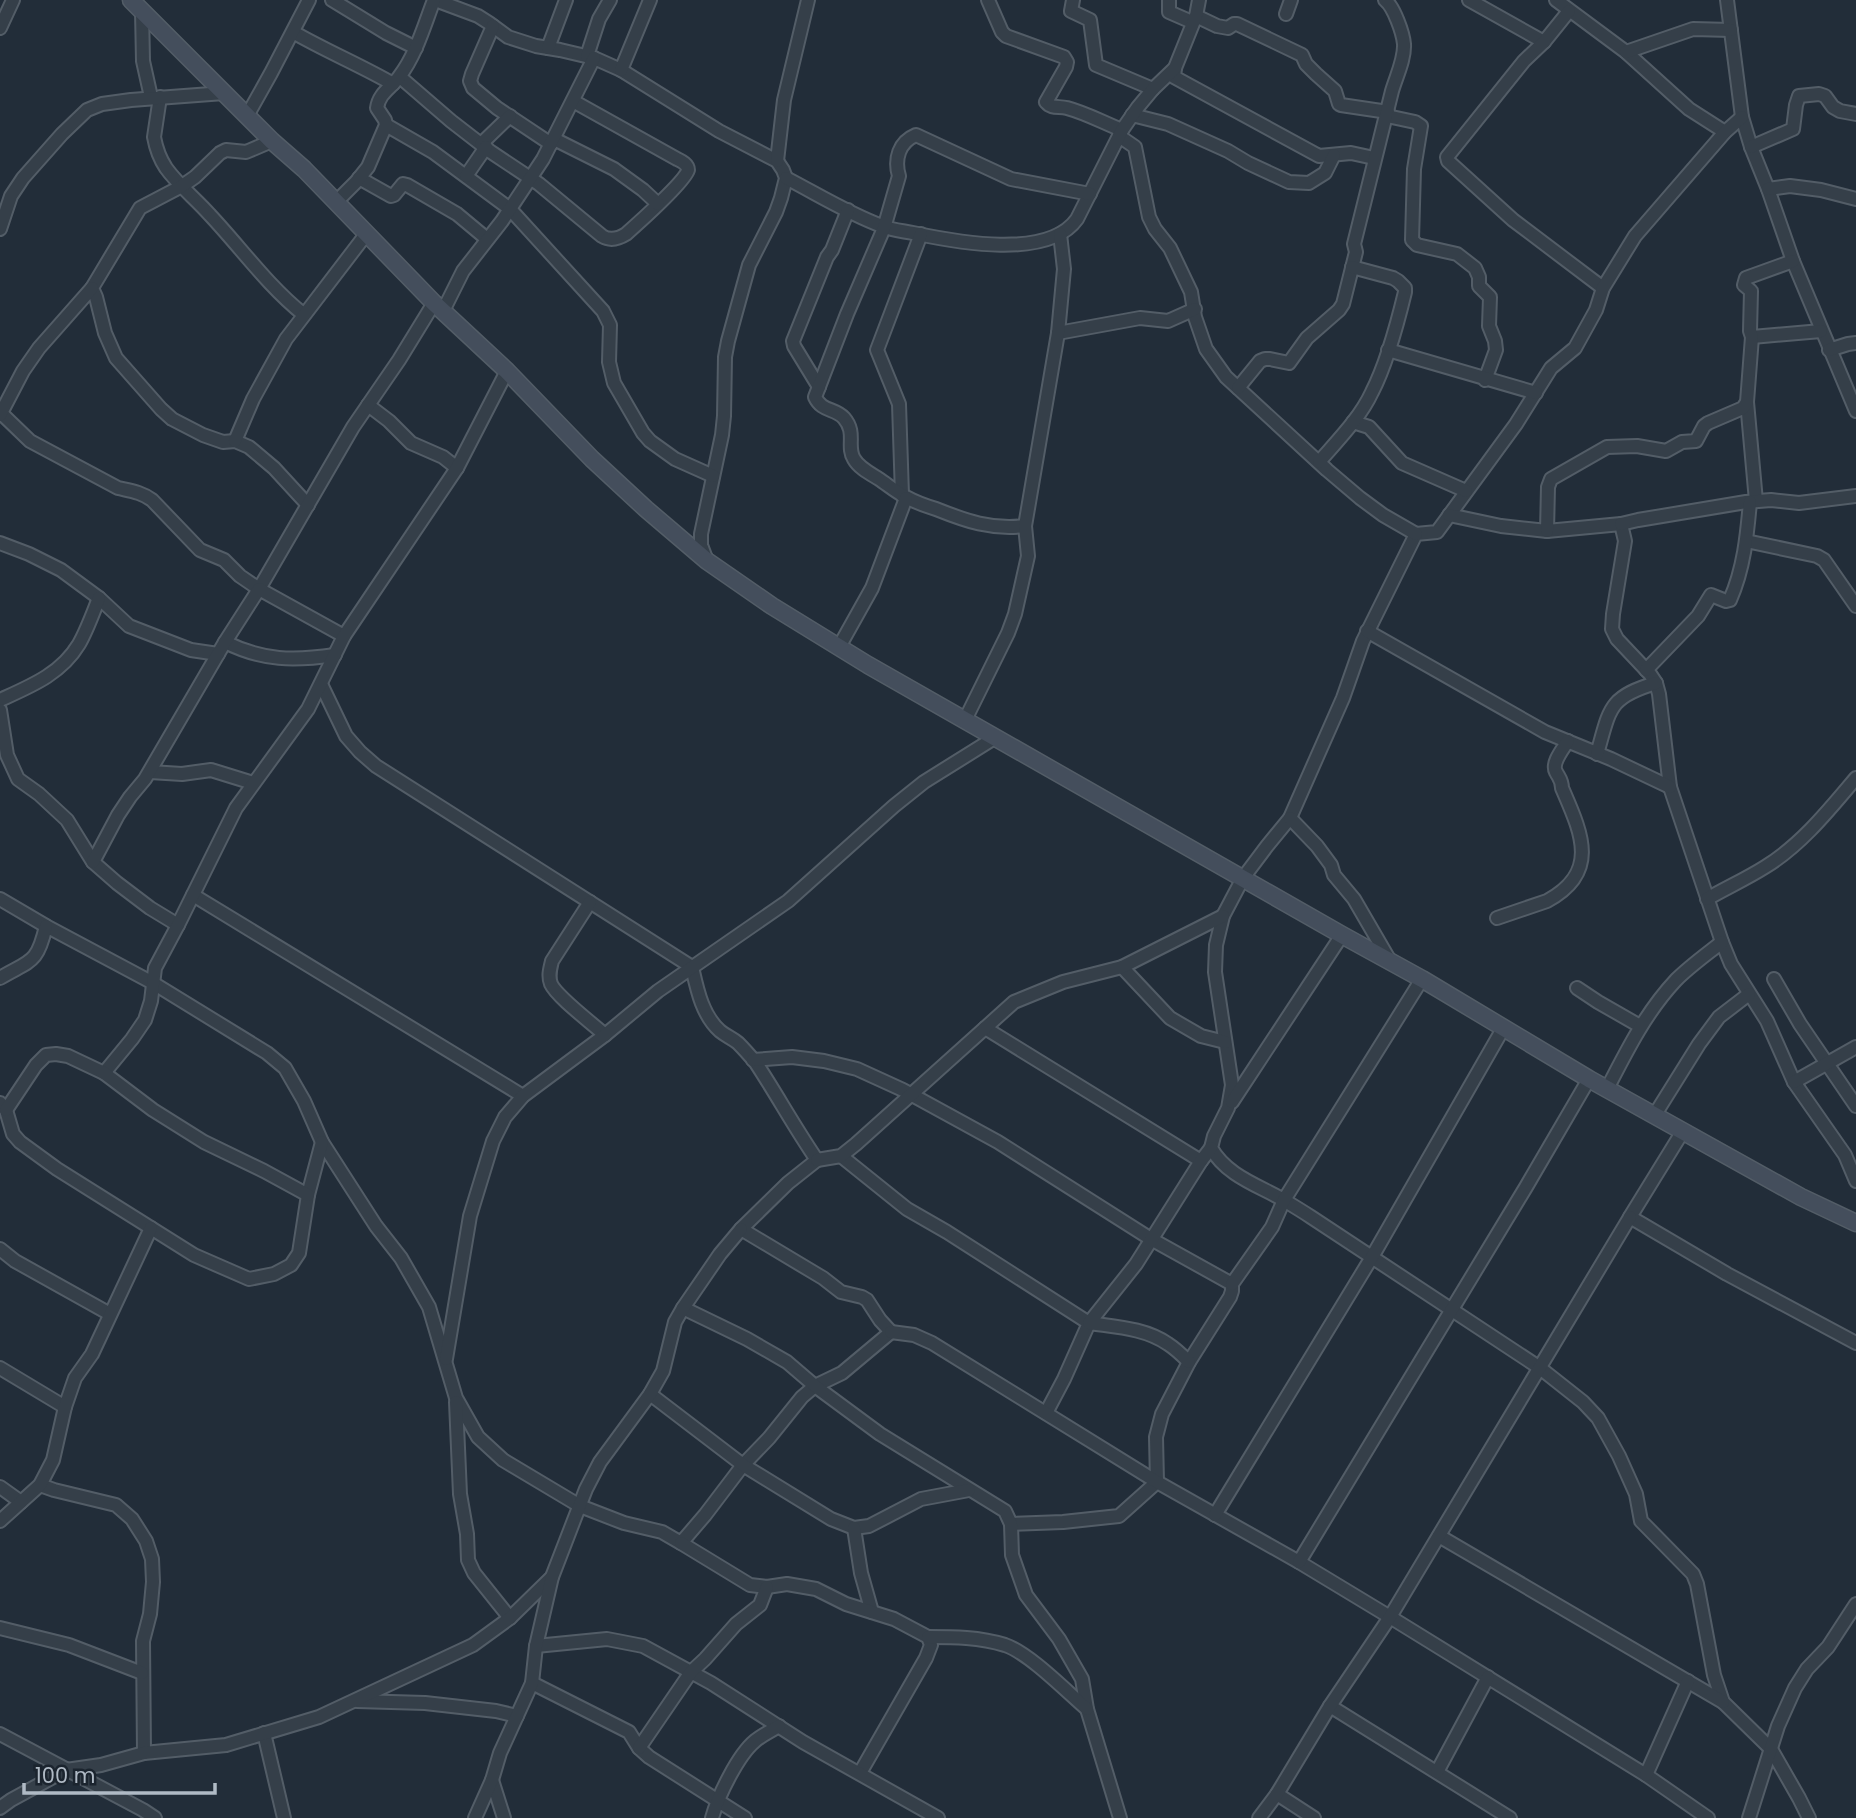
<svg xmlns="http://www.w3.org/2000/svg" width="1856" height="1818" font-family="Poppins,sans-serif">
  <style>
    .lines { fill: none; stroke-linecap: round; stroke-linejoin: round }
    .street-casing { stroke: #535d67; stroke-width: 16 }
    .secondary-casing { stroke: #535d67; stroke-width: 19 }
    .street { stroke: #353f49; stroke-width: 12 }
    .secondary { stroke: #444e5c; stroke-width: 16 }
  </style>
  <rect width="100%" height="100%" fill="#222d39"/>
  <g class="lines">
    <defs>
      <g id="street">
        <polyline points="332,0 386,33 416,48"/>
        <polyline points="435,0 478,16 489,23 508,37 536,46 560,50 594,58 621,70 719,131 777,161 783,170 786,178 781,198 776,212 749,265 728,341 725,357 724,416 722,435 701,534 701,545 707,561"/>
        <path d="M988,0L1002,32L1006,36L1064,57L1067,62L1066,67L1046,102C1052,109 1058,106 1067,108C1086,113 1104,123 1122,130"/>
        <polyline points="1073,0 1071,11 1090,20 1096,65 1153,89"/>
        <polyline points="1169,0 1169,12 1192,22"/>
        <polyline points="1469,0 1544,42"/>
        <polyline points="1556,0 1626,52 1689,109 1725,132"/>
        <polyline points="1727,0 1742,117 1751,147 1768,189 1793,261 1856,411"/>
        <polyline points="142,11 143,61 151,97"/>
        <polyline points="1569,11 1544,42 1524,61 1447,157 1448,161 1513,220 1603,288"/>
        <polyline points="1286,14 1291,0"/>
        <polyline points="1196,16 1217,26 1228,28 1234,24 1237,24 1302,55 1306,64 1316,74 1335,91 1339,104 1341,105 1388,112"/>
        <polyline points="493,26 472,74 470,81 473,88 497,108 551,144"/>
        <polyline points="0,28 13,0"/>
        <path d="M293,32C326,51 360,65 393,84"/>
        <polyline points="548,48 566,0"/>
        <polyline points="1626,52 1693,29 1731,30"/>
        <polyline points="587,56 599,19 610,0"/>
        <polyline points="1175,68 1174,77 1319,156 1351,153 1374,158"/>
        <polyline points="621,70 650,0"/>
        <path d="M400,77L451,121L491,152L539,184L602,236C610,241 618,239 626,234C635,226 688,179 688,170C688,164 681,161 677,159L573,101"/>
        <path d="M160,97L154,137C156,148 160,159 166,168C178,185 196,199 210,215C241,248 268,286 303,314"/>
        <polyline points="1132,115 1168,124 1228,151 1248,163 1289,182 1309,183 1325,173 1334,155"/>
        <polyline points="247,116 271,73 309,0"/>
        <polyline points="1387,116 1415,122 1421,126 1414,169 1412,240 1417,245 1457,254 1475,268 1479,277 1479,286 1490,297 1489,326 1495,341 1496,350 1485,380"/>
        <path d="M1742,117L1725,132L1635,236L1603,288L1596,310L1575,348L1551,368L1516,424L1437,532L1416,534L1363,641L1343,698L1290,818L1267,846L1243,878L1223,916L1216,945L1215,972L1232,1085L1228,1108L1214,1136L1211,1148C1226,1175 1257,1185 1282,1199C1292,1205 1302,1211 1311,1217L1540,1368L1583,1402L1598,1418L1619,1456L1636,1494L1641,1521L1693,1574L1697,1584L1714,1675L1723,1702L1771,1749L1799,1798L1809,1818"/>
        <polyline points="386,125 433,152 510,209 603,311 610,325 609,362 614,383 643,433 650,441 675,459 713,476"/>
        <polyline points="1119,136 1135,147 1149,217 1155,229 1170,248 1191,292 1195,317 1206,349 1226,377 1327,470 1360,498 1383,515 1416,534"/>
        <polyline points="554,139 614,169 643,190 658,204"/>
        <polyline points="272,141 246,152 226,150 220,153 195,177 182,186 140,208 92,288 96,297 105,333 116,358 161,409 172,419 203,435 223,442 235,441 249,447 274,468 308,505"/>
        <polyline points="481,144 510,116"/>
        <polyline points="1751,147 1793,129 1796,105 1799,96 1819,94 1825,96 1833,107 1840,111 1856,114"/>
        <polyline points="777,161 784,100 808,0"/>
        <polyline points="466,176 486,147"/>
        <polyline points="359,178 391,196 394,195 403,184 407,185 457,214 487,239"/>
        <path d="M786,178C817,194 849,214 882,226C891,230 903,231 913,233C956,242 1048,260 1077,219L1122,130L1138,107L1153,89L1175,68L1196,16L1199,0"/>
        <polyline points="1768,189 1790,186 1821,190 1856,199"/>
        <path d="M336,202L356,182L368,167L386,125L385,120L377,108C379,93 391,88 399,77C416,55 424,26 434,0"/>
        <polyline points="0,229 11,196 23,178 62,134 87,110 102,104 131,100 224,93"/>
        <polyline points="443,311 463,271 502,221 543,159 594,58"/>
        <polyline points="1058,333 1140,318 1168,321 1195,309"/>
        <polyline points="1752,337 1821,331"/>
        <polyline points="1388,350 1536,393"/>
        <polyline points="1829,350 1848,344 1856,343"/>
        <polyline points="819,387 794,346 793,341 827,257 832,250 848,210"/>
        <path d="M1238,388L1260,361L1265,359H1270L1289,363L1307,338L1339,310L1343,304L1356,252L1354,244C1367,193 1379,142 1392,91C1396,77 1405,59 1404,44C1403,33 1394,7 1385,0"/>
        <polyline points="1747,402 1756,501"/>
        <polyline points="368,405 389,421 411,443 443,457 457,468"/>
        <path d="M1,413L30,441L118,488C131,491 141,492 152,500L200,550L224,560L240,576L259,589L353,427L399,360L434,303"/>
        <polyline points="0,415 23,371 39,348 92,288"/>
        <polyline points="1353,422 1369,427 1402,463 1466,491"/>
        <polyline points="235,441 253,399 286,339 367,233"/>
        <path d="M1319,462C1338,440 1360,418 1372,392C1386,365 1398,321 1405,292V288L1398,281L1393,278L1352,267"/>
        <polyline points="902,495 899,404 877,350 921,234"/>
        <polyline points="1449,515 1501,526 1547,531 1621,524 1625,541 1613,614 1612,629 1617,639 1650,674 1656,683 1659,694 1670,787 1722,942 1731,964 1767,1021 1794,1082 1845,1155 1856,1181"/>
        <polyline points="1621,524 1638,520 1746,502 1771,500 1799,503 1856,496"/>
        <path d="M1025,526C991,530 966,521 936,509C926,506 915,502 906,497C896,492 888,485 879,479C871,474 859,468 854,459C846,446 857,433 844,418C835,408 822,412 815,397L847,314L884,228L899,176C894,159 899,142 916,135L1011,179L1090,194"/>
        <polyline points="1547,531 1548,487 1551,479 1607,447 1637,446 1666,451 1682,442 1696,441 1704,426 1708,423 1743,408 1747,402 1752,337 1750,331 1751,291 1744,285 1746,278 1793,261"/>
        <polyline points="1746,541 1817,556 1824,560 1856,606"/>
        <polyline points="0,543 29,554 61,570 99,598 129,626 191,650 218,654"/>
        <polyline points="1367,631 1545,732 1611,759 1670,787"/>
        <path d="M225,642C263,661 294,661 335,655"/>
        <polyline points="839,647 872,588 906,498"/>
        <path d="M1646,670L1698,616L1711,595L1726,601L1730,600C1744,568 1747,536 1750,502"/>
        <path d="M0,700C31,686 61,674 79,644C87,630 93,613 99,598"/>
        <polyline points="0,710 7,755 18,779 39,794 67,820 93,862 117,883 150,908 178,925"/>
        <polyline points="965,720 1008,633 1015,614 1028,556 1025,526 1058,333 1064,269 1060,234"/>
        <path d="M1597,754C1610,709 1608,697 1656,683"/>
        <polyline points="150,772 182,774 211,770 253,783"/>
        <polyline points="1290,818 1317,846 1331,865 1334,875 1354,899 1390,961"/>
        <polyline points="93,862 118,815 130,797 145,779 225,642 259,589 344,636"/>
        <polyline points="193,895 523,1096"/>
        <path d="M0,899L46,926L153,983L267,1053L285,1068L304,1101L322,1142L376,1226L401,1258L429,1307L456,1398L478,1437L503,1460L580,1506L624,1523L662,1532L681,1543L705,1515L743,1465L769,1438L802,1397L815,1386L842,1373L891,1332L880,1320L867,1300L862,1297L841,1292L823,1278L741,1229L788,1183L817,1160C795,1128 777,1095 756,1063C751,1057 744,1049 738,1043C732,1038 726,1036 720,1031C702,1015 697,989 692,967L376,766L360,752L346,736L321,684"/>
        <path d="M1707,899C1726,888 1746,879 1765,867C1801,845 1829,810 1856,778"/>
        <path d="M590,902L552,961C550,969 548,976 551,984C557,997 592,1023 605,1035"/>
        <path d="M1497,918L1547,901C1601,872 1581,832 1562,788C1562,780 1559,778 1556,772C1551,763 1563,749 1568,741"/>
        <polyline points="1122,967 1170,1018 1201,1036 1225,1042"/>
        <path d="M0,978C30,960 37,965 46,926"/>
        <polyline points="1774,979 1800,1024 1856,1106"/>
        <polyline points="1577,988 1598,1002 1640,1026"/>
        <polyline points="985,1028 1201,1161"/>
        <polyline points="753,1060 792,1057 824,1061 857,1069 903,1090 998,1142 1151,1239 1232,1284 1232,1291 1230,1297 1189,1362 1162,1414 1156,1437 1157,1482 1119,1516 1063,1522 1011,1524"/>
        <polyline points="104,1073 132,1039 145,1020 151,1001 155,968 178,925 236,808 308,709 344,636 457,468 507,371"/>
        <polyline points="1794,1082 1856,1047"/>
        <path d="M1607,1089C1627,1050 1646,1012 1676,980C1690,966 1707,954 1722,942"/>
        <polyline points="1232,1102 1342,935"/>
        <polyline points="0,1103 6,1110 13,1134 20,1142 57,1169 194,1255 249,1279 274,1274 291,1265 299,1253 308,1195 322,1142"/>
        <polyline points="6,1110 36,1065 46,1055 56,1054 68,1056 104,1073 153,1110 204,1142 264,1171 308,1195"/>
        <polyline points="1654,1116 1699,1044 1719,1017 1749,994"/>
        <polyline points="1683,1131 1630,1217 1727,1274 1856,1343"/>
        <polyline points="841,1156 907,1209 947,1232 1089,1323 1064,1379 1046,1413"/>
        <polyline points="817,1160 841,1156 856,1144 1014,1002 1063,982 1122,967 1223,916"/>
        <polyline points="0,1249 15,1261 110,1314"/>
        <polyline points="1232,1284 1272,1227 1284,1200 1422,979"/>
        <polyline points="683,1308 747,1339 787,1362 815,1386 880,1434 1005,1511 1011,1524 1012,1555 1026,1595 1059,1639 1082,1679 1087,1709 1120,1818"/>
        <polyline points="891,1332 914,1335 932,1343 1157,1482 1299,1562 1390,1617 1646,1775 1708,1818"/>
        <polyline points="446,1359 470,1216 493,1141 505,1117 523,1096 605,1035 658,991 788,901 894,806 924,782 996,737"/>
        <path d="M1189,1362C1183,1356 1176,1349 1168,1344C1145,1328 1116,1327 1089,1323L1136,1264L1201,1161L1211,1148"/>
        <polyline points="0,1368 65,1407"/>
        <polyline points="650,1394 743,1465 831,1519 854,1528 869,1526 921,1499 969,1490"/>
        <polyline points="456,1402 460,1494 467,1534 468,1560 474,1573 510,1618"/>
        <polyline points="40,1485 54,1490 116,1505 132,1519 146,1541 152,1559 153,1582 150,1614 143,1641 144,1753"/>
        <polyline points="0,1487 21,1502"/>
        <polyline points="1215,1515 1372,1257 1504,1027"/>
        <polyline points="0,1521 40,1485 53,1460 65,1407 75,1378 92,1354 151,1228"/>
        <polyline points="854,1528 861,1573 872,1612"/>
        <polyline points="1439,1536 1723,1702"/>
        <polyline points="681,1543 750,1585 767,1587 787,1584 816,1589 846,1604 894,1619 928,1637 931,1645 926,1658 860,1773"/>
        <polyline points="1299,1562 1526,1187 1589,1079"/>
        <polyline points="0,1628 69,1645 142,1673"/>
        <path d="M928,1637C954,1637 979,1637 1005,1645C1029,1653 1066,1691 1087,1709"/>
        <polyline points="536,1646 607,1639 643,1646 711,1683 803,1742 938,1818"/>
        <polyline points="532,1683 629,1732 639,1748 649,1757 745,1818"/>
        <polyline points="357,1701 425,1703 496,1711 517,1716"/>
        <polyline points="1330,1706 1510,1818"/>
        <polyline points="264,1733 284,1818"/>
        <polyline points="0,1734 143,1810 155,1818"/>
        <polyline points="639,1748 691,1672 705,1659 736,1624 760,1605 767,1587"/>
        <polyline points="1437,1772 1488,1677"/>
        <polyline points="1646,1775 1688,1681"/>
        <polyline points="492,1780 504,1818"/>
        <polyline points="1277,1794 1314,1818"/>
        <polyline points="0,1808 11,1800 66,1770 101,1765 144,1753 226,1745 319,1717 473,1645 510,1618 552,1577"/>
        <polyline points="475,1818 492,1780 500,1753 532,1683 536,1646 552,1577 586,1489 600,1462 650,1394 663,1371 675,1322 683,1308 720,1254 741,1229"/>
        <path d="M712,1818C718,1796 738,1755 755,1741C762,1735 771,1731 779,1726"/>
        <polyline points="1259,1818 1277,1794 1330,1706 1390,1617 1630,1217"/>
        <polyline points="1749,1818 1778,1726 1795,1688 1807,1669 1828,1647 1856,1604"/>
      </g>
      <polyline id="secondary" points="131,0 272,141 304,169 434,303 507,371 592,459 646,509 707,561 772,606 868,665 1342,935 1422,979 1589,1079 1801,1197 1856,1223"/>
    </defs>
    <use href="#street" class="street-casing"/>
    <use href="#secondary" class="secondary-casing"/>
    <use href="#street" class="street"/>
    <use href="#secondary" class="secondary"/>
  </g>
  <path d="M24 1783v10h191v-10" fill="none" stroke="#b0bac5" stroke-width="3.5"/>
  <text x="35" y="1783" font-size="21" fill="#b0bac5" stroke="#1b242e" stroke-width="5" paint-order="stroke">100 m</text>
</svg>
